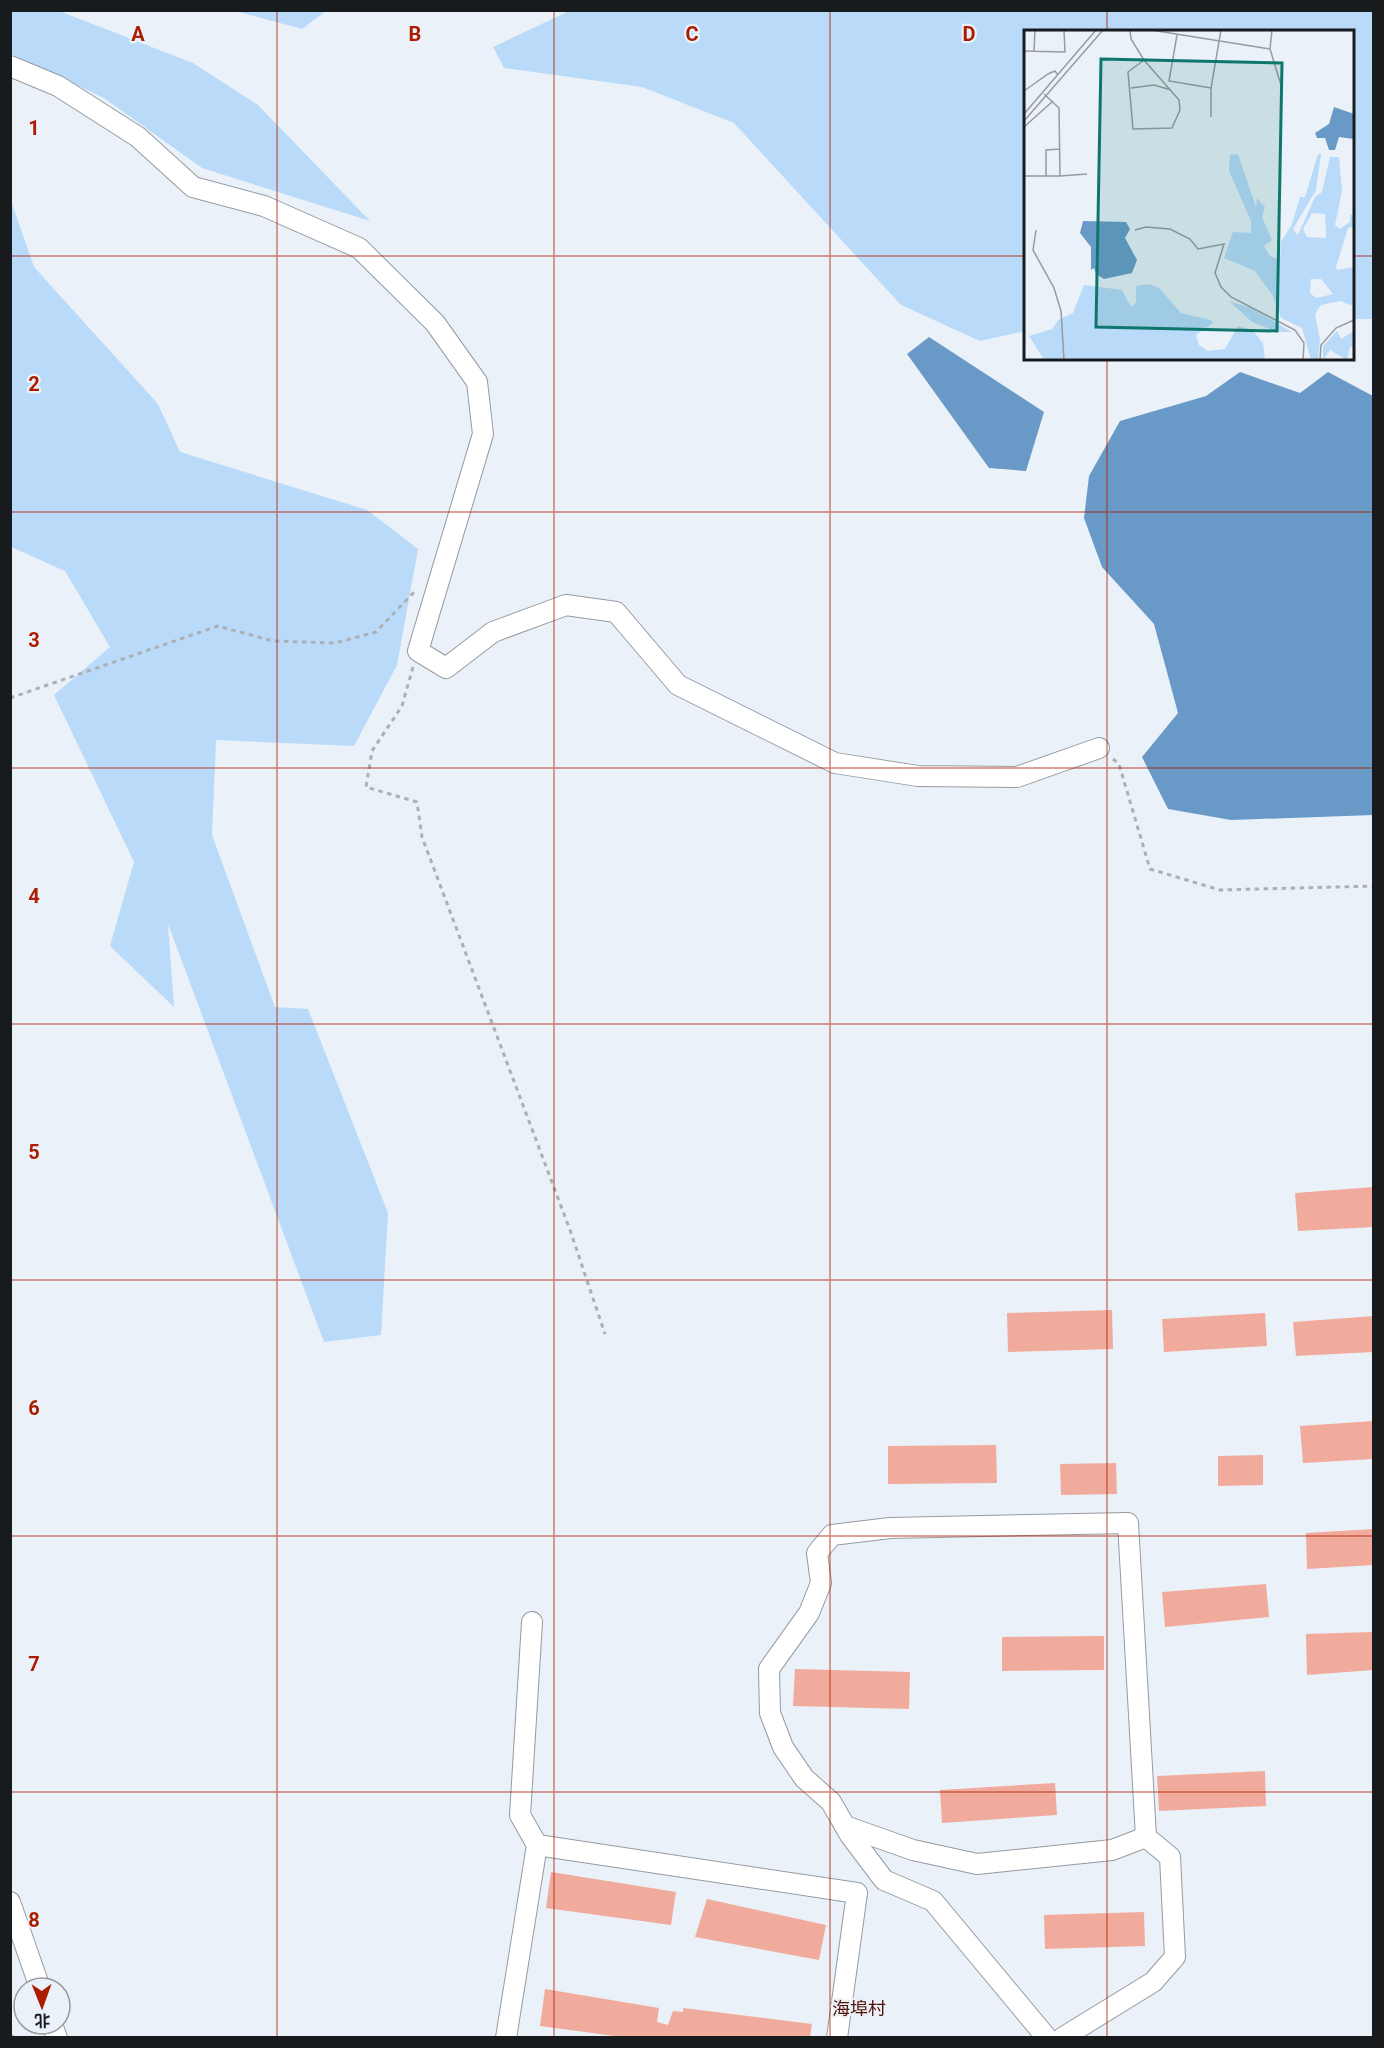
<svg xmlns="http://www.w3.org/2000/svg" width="1384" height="2048" font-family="Roboto,'Noto Sans SC',sans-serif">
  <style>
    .green { fill: #badaf9 }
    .water { fill: #699ac7 }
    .building { fill: #f1ab9c }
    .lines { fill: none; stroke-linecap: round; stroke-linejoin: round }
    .minor-casing { stroke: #959ba1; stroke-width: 22 }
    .path { stroke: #abb0b5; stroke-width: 3; stroke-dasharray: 4.5 4.5; stroke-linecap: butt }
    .minor { stroke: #fff; stroke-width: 20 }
    .grid { fill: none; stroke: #ab1c01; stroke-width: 1.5; stroke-opacity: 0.55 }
    .labels { text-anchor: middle; stroke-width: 4.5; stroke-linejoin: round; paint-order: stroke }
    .quarter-label { font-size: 18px; fill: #520f05; stroke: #ebf1f8 }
    .inset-road { fill: none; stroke: #979ba0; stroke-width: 1.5 }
    .view { fill: #0f766e; fill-opacity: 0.15; stroke: #0f766e; stroke-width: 3 }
    .inset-edge { fill: none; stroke: #181b1d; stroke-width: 3 }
    .grid-label { font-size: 20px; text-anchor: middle; font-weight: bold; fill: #ab1c01; stroke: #ebf1f8; stroke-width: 4.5; stroke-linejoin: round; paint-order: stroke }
  </style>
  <rect width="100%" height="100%" fill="#ebf1f8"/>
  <g class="green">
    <polygon points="10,11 59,11 193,63 258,105 370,221 202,168 104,98 11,54"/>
    <polygon points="235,11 326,11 302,29"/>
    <polygon points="569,11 1373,11 1373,319 1353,319 1352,32 1026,32 1025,331 980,341 901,305 734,123 642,87 504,68 493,47"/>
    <polygon points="10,198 34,267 158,404 180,452 367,510 418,549 397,665 354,746 216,740 212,835 275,1007 308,1009 388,1213 381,1335 324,1342 168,924 174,1007 110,946 134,862 54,695 110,647 65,571 11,547"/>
  </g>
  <g class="water">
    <polygon points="929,337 1044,412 1026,471 989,468 907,354"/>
    <polygon points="1240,372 1300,393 1328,372 1373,396 1373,815 1231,820 1168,809 1142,757 1178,713 1154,624 1102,567 1084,518 1089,476 1120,421 1206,396"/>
  </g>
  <g class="building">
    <polygon points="1374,1187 1374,1227 1298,1231 1295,1193"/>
    <polygon points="1112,1310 1113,1349 1008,1352 1007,1313"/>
    <polygon points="1265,1313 1267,1346 1164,1352 1162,1319"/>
    <polygon points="1374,1316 1374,1352 1296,1356 1293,1322"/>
    <polygon points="1374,1421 1374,1459 1303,1463 1300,1426"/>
    <polygon points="996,1445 997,1483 888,1484 888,1446"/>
    <polygon points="1263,1455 1263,1485 1218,1486 1218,1456"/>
    <polygon points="1116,1463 1117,1494 1061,1495 1060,1464"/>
    <polygon points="1374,1529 1374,1565 1307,1569 1306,1533"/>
    <polygon points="1266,1584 1269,1617 1165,1627 1162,1592"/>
    <polygon points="1374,1632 1374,1670 1307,1675 1306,1634"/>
    <polygon points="1104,1636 1104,1670 1002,1671 1002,1637"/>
    <polygon points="795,1669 910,1672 909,1709 793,1706"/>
    <polygon points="1265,1771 1266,1806 1159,1811 1157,1776"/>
    <polygon points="1055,1783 1057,1815 942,1823 940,1790"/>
    <polygon points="551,1872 676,1892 671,1925 546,1908"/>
    <polygon points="707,1899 826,1925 819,1960 695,1937"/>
    <polygon points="1144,1912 1145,1946 1045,1949 1044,1915"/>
    <polygon points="545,1989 659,2008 657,2022 668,2025 673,2011 683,2012 683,2008 812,2024 810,2037 622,2037 540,2026"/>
  </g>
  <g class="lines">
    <defs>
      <g id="minor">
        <polyline points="10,66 58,86 138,137 193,187 264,206 359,248 435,323 477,382 483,434 418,651 446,668 493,632 566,605 616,612 678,685 835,763 918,776 1017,777 1099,748"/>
        <polyline points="845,1826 913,1850 977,1864 1112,1850 1146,1837"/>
        <polyline points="537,1845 857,1893 837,2038"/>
        <polyline points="10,1902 40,1988"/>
        <polyline points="52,2024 57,2038"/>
        <polyline points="506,2038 537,1845 520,1815 532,1622"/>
        <polyline points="1047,2038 933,1901 884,1880 850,1835 831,1802 804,1778 783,1747 770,1713 769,1669 809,1613 821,1583 817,1553 832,1535 890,1528 1128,1523 1146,1837 1170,1857 1175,1957 1153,1982 1062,2038"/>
      </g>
    </defs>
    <use href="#minor" class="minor-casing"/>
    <g class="path">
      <polyline points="413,667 402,706 372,751 366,787 417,802 422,837 570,1230 605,1334"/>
      <polyline points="10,698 218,626 273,641 335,643 376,632 416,590"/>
      <polyline points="1113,759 1119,764 1150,869 1220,890 1374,886"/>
      <polyline points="10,2035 15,2038"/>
    </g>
    <use href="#minor" class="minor"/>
  </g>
  <path class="grid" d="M277,10V2038M554,10V2038M830,10V2038M1107,10V32M10,256H1026M1352,256H1374M1107,358V2038M10,512H1374M10,768H1374M10,1024H1374M10,1280H1374M10,1536H1374M10,1792H1374"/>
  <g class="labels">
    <g class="quarter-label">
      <text x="859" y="2015">海埠村</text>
    </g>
  </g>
  <g transform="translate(1024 30)">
    <rect width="330" height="330" fill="#ebf1f8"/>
    <path d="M214,124L232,177L233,168L241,177L238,187L248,210L240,216L246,226L256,230L257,212L268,194L276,167H281L294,124H297L292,160L269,199L274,205L291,167L298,162L306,127H315L318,161L311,195L316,199L326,192V184L330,186V197L324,198L312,237L313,240L330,237V276L316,271L297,275L291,284L296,310L294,330H287L278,298L257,288L249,266L231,241L200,228L209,202L227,203V191L205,141L206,125ZM288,183L301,184L302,208L283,207L279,199ZM287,249H297L309,264L292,268L286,263ZM126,254L136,259L157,283L187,290L189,293L172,305L175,315L184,321L201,319L214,296L228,300L239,313L241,330H20L5,306L28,299L34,290L49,283L60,255L98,260L107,277L112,273V256ZM205,271L227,278L268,302H253L228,292ZM313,301L317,309L330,301V317H326L323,330L306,320L299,330V316Z" fill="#badaf9" fill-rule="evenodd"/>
    <path d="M310,77L330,84V109L315,107L311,120H305L301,108H293L291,103L305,94ZM59,191L102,192L106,199L101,208L113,230L108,243L80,249L72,244L70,238L67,240V217L56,203Z" fill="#699ac7"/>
    <path class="inset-road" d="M106,0L107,9L120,30L155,70L156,80L148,98L109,99L104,42L120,30M127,0L246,19M248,0L246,19L257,55M153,5L145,51L187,58M0,21L41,22L40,0M10,21L11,0M107,58L130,55L147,60M0,61L24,44L31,41L34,45M0,84L72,0M187,87V58L197,0M0,91L79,0M0,97L29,71M0,146H36L35,78L20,64M22,146V120L36,119M36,146L63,144M12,200L9,220L30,258L37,281L40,330M111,200L122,197L146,199L166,209L174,219L200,214L191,243L197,257L207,267L271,300L280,313L279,330M296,330L297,315L312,298L330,290"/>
    <path class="view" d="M77,29L258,33L253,301L72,297Z"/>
    <rect width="330" height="330" class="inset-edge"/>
  </g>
  <g class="grid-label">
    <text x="138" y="41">A</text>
    <text x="415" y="41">B</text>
    <text x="692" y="41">C</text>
    <text x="969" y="41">D</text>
    <text x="34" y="135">1</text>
    <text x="34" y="391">2</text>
    <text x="34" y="647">3</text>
    <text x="34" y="903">4</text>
    <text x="34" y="1159">5</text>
    <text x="34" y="1415">6</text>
    <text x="34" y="1671">7</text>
    <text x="34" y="1927">8</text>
  </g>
  <rect width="1384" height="2048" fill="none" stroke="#181b1d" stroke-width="24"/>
  <g transform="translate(42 2006) rotate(179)"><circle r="28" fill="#ebf1f8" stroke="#979ba0" stroke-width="1.5"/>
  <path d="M0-4.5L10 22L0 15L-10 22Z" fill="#ab1c01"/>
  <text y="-9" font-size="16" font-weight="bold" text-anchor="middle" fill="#181b1d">北</text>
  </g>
</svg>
